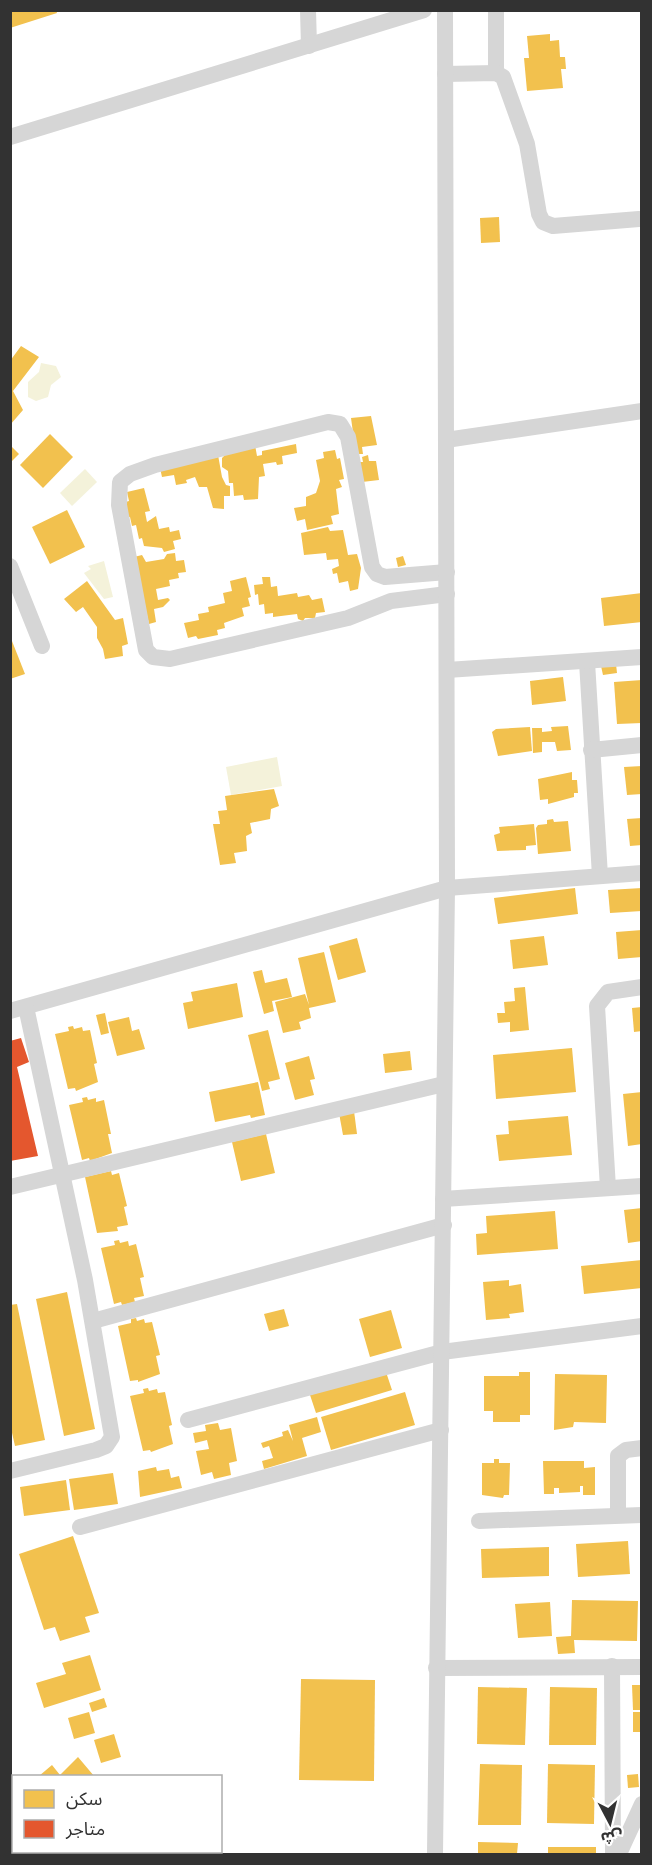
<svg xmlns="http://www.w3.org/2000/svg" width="652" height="1865" font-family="Commissioner,'Noto Sans Arabic',sans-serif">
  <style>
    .water { fill: #f4f2da }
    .homes { fill: #f2c14e }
    .shops { fill: #e4572e }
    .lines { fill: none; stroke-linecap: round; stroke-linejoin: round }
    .minor { stroke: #d6d6d6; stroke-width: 16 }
  </style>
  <rect width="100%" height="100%" fill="#fff"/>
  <g class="water">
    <polygon points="41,363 56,366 61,377 51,385 48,397 36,401 28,397 28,382 39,372"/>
    <polygon points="85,469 97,482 72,506 60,493"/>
    <polygon points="104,561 113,597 104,599 84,573 91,569 88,566"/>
    <polygon points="277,757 282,786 231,795 226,767"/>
  </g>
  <g class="homes">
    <polygon points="10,10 56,10 57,13 10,28"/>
    <polygon points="550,34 550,41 559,40 560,57 565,57 566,69 561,69 563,88 527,91 524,58 529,58 527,36"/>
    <polygon points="499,217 500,242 481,243 480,218"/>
    <polygon points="21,346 39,357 13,391 23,410 10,425 10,361"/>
    <polygon points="371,416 377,445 362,447 363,454 356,454 351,418"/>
    <polygon points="50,434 73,457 43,488 20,465"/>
    <polygon points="296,444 297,453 282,456 283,464 277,465 276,462 263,464 265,476 259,477 258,499 244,500 243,495 234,496 233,483 229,483 228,471 222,467 222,458 229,451 255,445 257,456 262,455 262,451"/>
    <polygon points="12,447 19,454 10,463 10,448"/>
    <polygon points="335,450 337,459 340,458 344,479 339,480 342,487 336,489 339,514 331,516 333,524 307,530 305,519 297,521 294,508 306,506 306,497 316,493 320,481 316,460 324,458 323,452"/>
    <polygon points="218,455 222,477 226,485 230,486 230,496 224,496 224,509 213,508 207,487 199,487 195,477 186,480 187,483 176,485 174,475 162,477 160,468"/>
    <polygon points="368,455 369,461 376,461 379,480 362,482 358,462 363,462 362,457"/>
    <polygon points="144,488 150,511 145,512 147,522 156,516 159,529 169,527 170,532 179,530 181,539 173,541 175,549 164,552 162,548 144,546 142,538 139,539 136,525 132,526 130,517 125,518 122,503 129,501 127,492"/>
    <polygon points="67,510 85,547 50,564 32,527"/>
    <polygon points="328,527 330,531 343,530 348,555 357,554 361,568 358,589 350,591 348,581 339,583 337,573 333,574 332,569 339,566 338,559 327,560 326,553 304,555 301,533"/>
    <polygon points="175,553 176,561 184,560 186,572 178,573 179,578 169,580 170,586 156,589 158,600 168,598 170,600 163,607 154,609 156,622 149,624 134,557 142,555 146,562 164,559 167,554"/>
    <polygon points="403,556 406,565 398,567 396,558"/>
    <polygon points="246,577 251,597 248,598 250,606 242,608 244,616 224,623 225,628 217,630 218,635 198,639 196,636 188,638 184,623 199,620 198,614 209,612 208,607 225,603 223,593 232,591 230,581"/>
    <polygon points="262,577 270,577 271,587 277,586 278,596 297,593 298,597 309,595 312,600 322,598 325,612 316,613 315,618 305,618 303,621 298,619 297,614 273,617 273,613 265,614 264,604 259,605 258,594 255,595 254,585 263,584"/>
    <polygon points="87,581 115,620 123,618 128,644 122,646 123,656 105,659 103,649 97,638 97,627 83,607 76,612 64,599"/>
    <polygon points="642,593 642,622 604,626 601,598"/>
    <polygon points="10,636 25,674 10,679"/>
    <polygon points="616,664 617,673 603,675 601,666"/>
    <polygon points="563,677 566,701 532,705 530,681"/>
    <polygon points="642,680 642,723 617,724 614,682"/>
    <polygon points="568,726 571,750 557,751 555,742 542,742 542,752 533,753 532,728 542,728 542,732 552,731 551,727"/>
    <polygon points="530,727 532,751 498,756 492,732 496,729"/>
    <polygon points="642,766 642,794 627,795 624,767"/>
    <polygon points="572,772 572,780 577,780 578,793 574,793 574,797 548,804 548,799 540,800 538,779"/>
    <polygon points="274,789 279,806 271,809 270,819 250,823 252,833 246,836 247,851 234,853 236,863 220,865 213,824 220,824 218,811 227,810 225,796"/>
    <polygon points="642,818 642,845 630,846 627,819"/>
    <polygon points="553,819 554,822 568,821 571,851 538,854 536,828 538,825 547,824 547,820"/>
    <polygon points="534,824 536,845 526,846 526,850 497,851 494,835 500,833 499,827"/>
    <polygon points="575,888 578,914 498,924 494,898"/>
    <polygon points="642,888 642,911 610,913 608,890"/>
    <polygon points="642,930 642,957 618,959 616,932"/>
    <polygon points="544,936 548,965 513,969 510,940"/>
    <polygon points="357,938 366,972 338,980 329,946"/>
    <polygon points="324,952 336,1002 309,1008 311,1018 299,1022 301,1029 283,1033 275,1002 305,994 309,1005 298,958"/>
    <polygon points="262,970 265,983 287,978 292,997 272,1001 274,1011 264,1014 253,972"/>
    <polygon points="237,983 243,1017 188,1029 183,1003 193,1001 191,992"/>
    <polygon points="525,987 529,1030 510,1032 510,1022 498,1023 497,1013 505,1013 504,1002 515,1001 514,988"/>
    <polygon points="642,1007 642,1031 634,1032 632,1008"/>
    <polygon points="105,1013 109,1033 101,1035 96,1015"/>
    <polygon points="129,1017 132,1031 139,1029 145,1049 117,1056 108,1022"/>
    <polygon points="73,1026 74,1029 82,1027 83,1031 90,1030 97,1063 94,1064 98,1082 76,1091 75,1088 68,1089 55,1034 69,1031 68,1027"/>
    <polygon points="268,1030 280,1079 268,1082 270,1089 262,1091 248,1035"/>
    <polygon points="572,1048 576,1092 496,1099 493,1055"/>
    <polygon points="410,1051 412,1070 385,1073 383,1054"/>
    <polygon points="309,1056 315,1079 310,1080 314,1095 295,1100 285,1063"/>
    <polygon points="258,1082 265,1115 251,1118 250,1115 215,1122 209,1092"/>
    <polygon points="642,1092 642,1144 628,1146 623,1094"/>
    <polygon points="87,1097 88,1100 96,1098 96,1102 104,1100 111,1134 108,1134 112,1153 90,1161 89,1158 82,1160 69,1105 83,1102 82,1098"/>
    <polygon points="354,1111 357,1134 343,1135 339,1113"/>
    <polygon points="568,1116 572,1155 499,1161 496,1135 509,1134 508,1121"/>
    <polygon points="266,1134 275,1173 241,1181 232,1142"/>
    <polygon points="111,1171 112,1175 119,1173 127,1206 124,1207 128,1225 117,1227 118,1231 97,1233 85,1177"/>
    <polygon points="642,1208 642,1241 628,1243 624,1210"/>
    <polygon points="555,1211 558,1249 477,1255 476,1234 487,1233 486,1216"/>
    <polygon points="119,1240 120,1243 128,1241 129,1246 136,1244 144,1277 140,1278 144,1296 134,1298 135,1302 122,1305 121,1302 114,1304 101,1248 115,1245 114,1241"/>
    <polygon points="642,1260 642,1288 584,1294 581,1266"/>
    <polygon points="509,1280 509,1286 521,1284 524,1312 509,1314 510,1318 486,1320 483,1282"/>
    <polygon points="67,1292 95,1429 64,1436 36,1299"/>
    <polygon points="17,1304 45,1440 15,1446 10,1424 10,1305"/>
    <polygon points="284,1309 289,1326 269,1331 264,1314"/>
    <polygon points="391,1310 402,1348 370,1357 359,1319"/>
    <polygon points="136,1318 137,1321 144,1319 145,1323 152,1322 160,1355 156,1356 160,1374 138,1382 138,1380 130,1381 118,1326 131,1323 131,1319"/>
    <polygon points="386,1372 392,1390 316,1413 310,1395"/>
    <polygon points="519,1372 530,1372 530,1415 520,1415 520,1422 493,1422 493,1411 484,1411 484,1376 519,1376"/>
    <polygon points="555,1374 607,1375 606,1423 574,1422 573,1427 554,1430"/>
    <polygon points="148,1388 149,1391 157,1389 158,1393 165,1392 172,1425 169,1426 173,1444 151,1452 150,1450 143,1451 130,1396 144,1393 143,1389"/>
    <polygon points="405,1392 415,1425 331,1450 321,1417"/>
    <polygon points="317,1417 321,1432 302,1438 307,1456 264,1469 262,1461 273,1458 269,1446 263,1448 261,1443 283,1436 282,1432 288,1430 293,1441 289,1425"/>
    <polygon points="218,1423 220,1430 231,1428 237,1461 229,1463 231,1475 214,1479 212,1472 201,1475 196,1451 209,1449 207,1440 195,1443 193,1433 206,1431 205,1425"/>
    <polygon points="494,1459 499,1459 499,1463 510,1463 509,1495 504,1495 503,1498 482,1495 482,1463 494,1463"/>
    <polygon points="543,1461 584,1461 584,1468 595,1467 595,1495 583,1495 583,1486 580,1486 580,1492 559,1493 559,1488 554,1488 554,1494 544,1494"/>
    <polygon points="156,1467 157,1471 169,1469 171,1478 179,1476 182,1488 140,1497 138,1471"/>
    <polygon points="113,1473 118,1504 74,1510 69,1479"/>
    <polygon points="66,1480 70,1510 24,1516 20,1487"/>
    <polygon points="73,1536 99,1613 85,1617 90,1632 60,1641 55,1627 44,1630 19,1554"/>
    <polygon points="628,1541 630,1574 578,1577 576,1544"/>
    <polygon points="549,1547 549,1576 482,1578 481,1549"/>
    <polygon points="572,1600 638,1601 637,1641 574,1640 575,1653 558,1654 556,1637 571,1636"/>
    <polygon points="550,1602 552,1636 518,1638 515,1604"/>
    <polygon points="90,1655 101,1690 44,1708 36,1683 66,1674 62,1663"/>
    <polygon points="301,1679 375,1680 374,1781 299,1780"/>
    <polygon points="632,1685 642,1685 642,1710 633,1710"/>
    <polygon points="478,1687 527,1688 525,1745 477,1744"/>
    <polygon points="550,1687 597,1688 596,1745 549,1745"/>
    <polygon points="104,1698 107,1707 92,1712 89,1703"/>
    <polygon points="89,1712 95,1733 74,1739 68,1718"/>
    <rect x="633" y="1712" width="9" height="20"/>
    <polygon points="114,1734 121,1757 101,1763 94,1740"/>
    <polygon points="78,1757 94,1776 39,1776 52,1765 60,1775"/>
    <polygon points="480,1764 522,1765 521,1825 478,1825"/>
    <polygon points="548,1764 595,1765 594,1824 547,1823"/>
    <polygon points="638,1774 639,1787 628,1788 627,1775"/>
    <polygon points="14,1799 14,1852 45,1852 42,1854 10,1854 10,1802"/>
    <polygon points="478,1842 518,1843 517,1854 478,1854"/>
    <rect x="548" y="1847" width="48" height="7"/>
  </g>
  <polygon class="shops" points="21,1038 29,1062 17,1067 38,1156 10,1161 10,1041"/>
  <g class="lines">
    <g class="minor">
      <polyline points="308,10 309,46"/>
      <polyline points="496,10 496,73"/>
      <polyline points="445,74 496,73 503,77 527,144 539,214 543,222 553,226 639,219"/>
      <polyline points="10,137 424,10"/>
      <polyline points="446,440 642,411"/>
      <polyline points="10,566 42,646"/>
      <polyline points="447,572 385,577 377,574 372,567 348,437 340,424 328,422 155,465 130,474 120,482 119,505 146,650 153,657 170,659 348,618 391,601 447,594"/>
      <polyline points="587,662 600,876"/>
      <polyline points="447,670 642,657"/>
      <polyline points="591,750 642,745"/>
      <polyline points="10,1011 447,888 642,873"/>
      <polyline points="10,1187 444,1084"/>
      <polyline points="608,1188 597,1006 608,992 642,987"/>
      <polyline points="443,1199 642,1186"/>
      <polyline points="93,1321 444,1225"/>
      <polyline points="188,1420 442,1352 642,1326"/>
      <polyline points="10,1471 96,1450 106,1446 112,1437 85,1280 26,1007"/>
      <polyline points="618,1515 618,1456 626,1450 642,1448"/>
      <polyline points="479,1521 642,1515"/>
      <polyline points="80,1527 441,1430"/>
      <polyline points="612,1666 613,1854"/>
      <polyline points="436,1668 642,1667"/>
      <polyline points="435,1854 447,888 445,10"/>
      <polyline points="619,1854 642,1804"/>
    </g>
  </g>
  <rect width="652" height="1865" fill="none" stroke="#323232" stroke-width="24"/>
  <rect x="12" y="1775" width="210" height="78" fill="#ffffff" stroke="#adadad" stroke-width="1.5"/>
  <rect x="24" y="1790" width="30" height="18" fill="#f2c14e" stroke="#adadad" stroke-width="1.5"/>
  <text x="66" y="1805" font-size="18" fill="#323232">سكن</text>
  <rect x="24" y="1820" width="30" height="18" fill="#e4572e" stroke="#adadad" stroke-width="1.5"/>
  <text x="66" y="1835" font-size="18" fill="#323232">متاجر</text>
  <g transform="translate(610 1823) rotate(173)" stroke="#ffffff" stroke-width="4.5" paint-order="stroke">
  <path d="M0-4.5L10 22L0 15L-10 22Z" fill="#323232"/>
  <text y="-9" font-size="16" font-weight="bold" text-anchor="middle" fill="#323232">ش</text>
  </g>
</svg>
